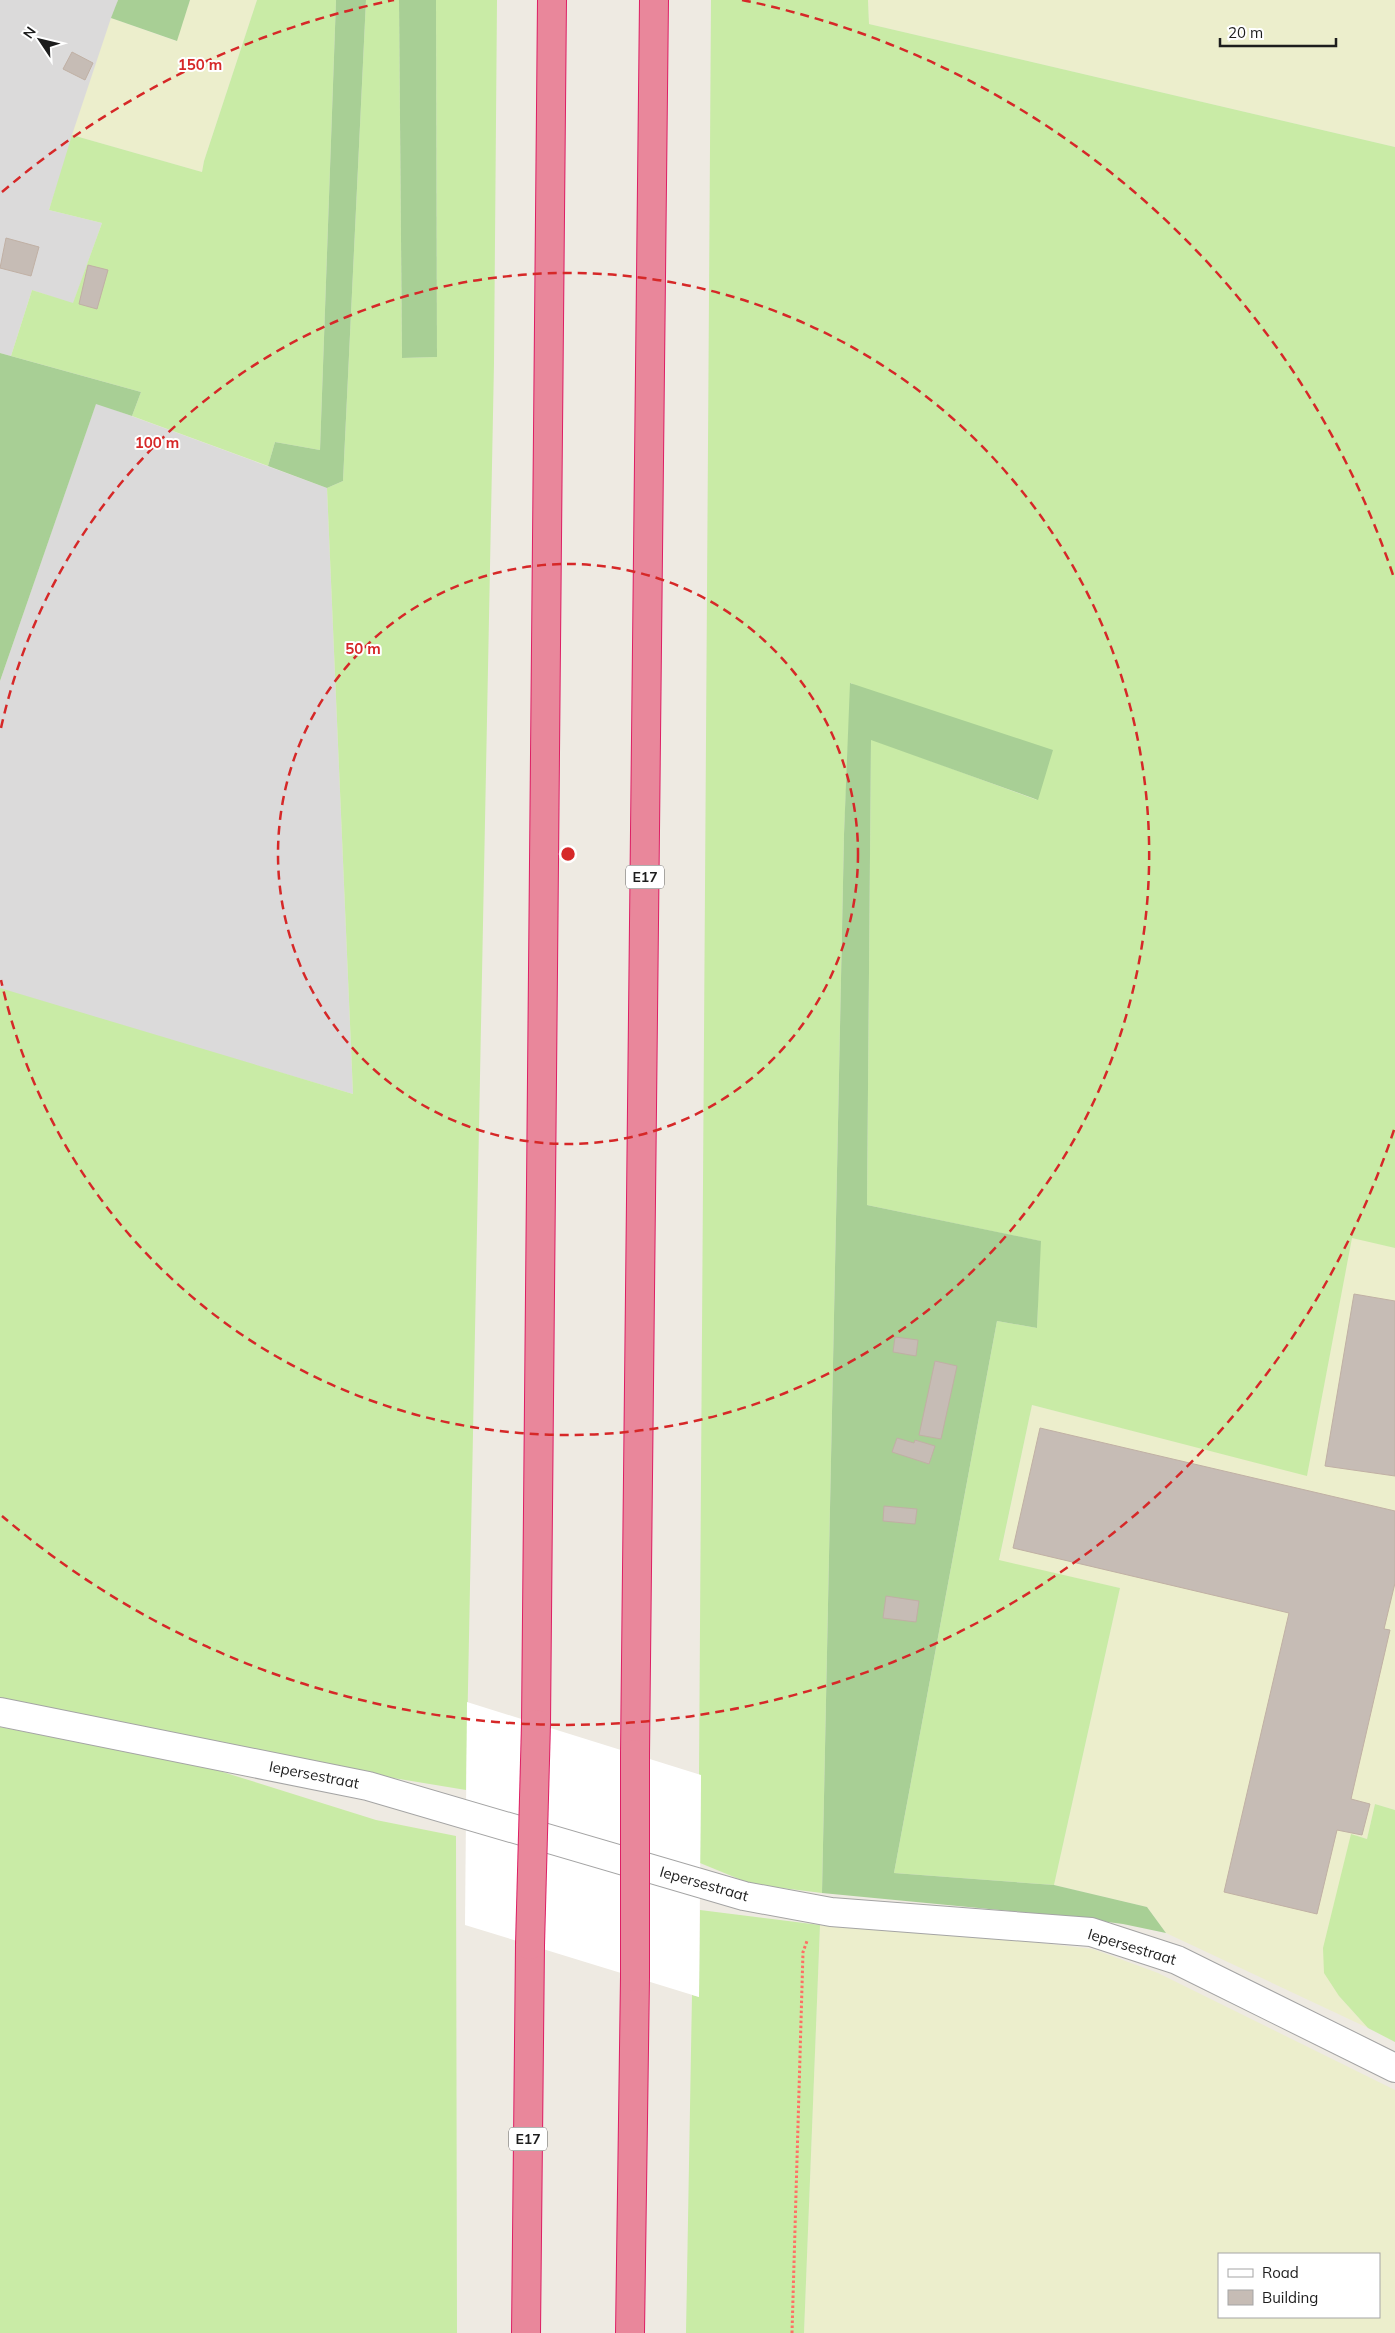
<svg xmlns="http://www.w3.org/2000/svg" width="1395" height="2333" font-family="Mulish,sans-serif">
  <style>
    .residential { fill: #dbdada }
    .farmland { fill: #eceecc; fill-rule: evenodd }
    .grass { fill: #c9eba6 }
    .forest { fill: #a8cf95 }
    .pier { fill: #fff }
    .building { fill: #c6bcb5; stroke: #c0b0a4 }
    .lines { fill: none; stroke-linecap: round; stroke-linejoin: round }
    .minor-casing { stroke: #a4a4a4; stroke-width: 30 }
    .motorway-casing { stroke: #dd1e64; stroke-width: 30 }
    .path { stroke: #fe7064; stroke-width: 3; stroke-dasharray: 2.5 2.5; stroke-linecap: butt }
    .minor { stroke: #fff; stroke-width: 28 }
    .motorway { stroke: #e9879b; stroke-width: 28 }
    .motorway-bridge-casing { stroke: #dd1e64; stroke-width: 30; stroke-linecap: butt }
    .motorway-bridge { stroke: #e9879b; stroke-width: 28 }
    .ring { fill: none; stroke: #d62828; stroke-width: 2.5; stroke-dasharray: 9 6 }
    .labels { text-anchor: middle; stroke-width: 4; stroke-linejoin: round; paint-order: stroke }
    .shield { fill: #fff; stroke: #616161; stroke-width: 1 }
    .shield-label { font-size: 14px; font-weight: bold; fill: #1d1d1d }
    .street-label { font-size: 15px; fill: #1d1d1d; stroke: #fff }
    .centre { fill: #d62828; stroke: #fff; stroke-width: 2.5 }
    .ring-label { font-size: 15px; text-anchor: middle; font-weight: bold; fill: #d62828; stroke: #fff; stroke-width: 4; stroke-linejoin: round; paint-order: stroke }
  </style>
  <rect width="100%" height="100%" fill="#eeeae2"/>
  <g class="residential">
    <polygon points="0,0 118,0 49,210 102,223 73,304 32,290 11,356 0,353"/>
    <polygon points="96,403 327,488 353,1094 0,990 0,681"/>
  </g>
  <g class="farmland">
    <polygon points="190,0 257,0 204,161 202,172 72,135 111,18 176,41"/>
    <polygon points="868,0 1395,0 1395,147 869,24"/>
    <polygon points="1352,1237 1395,1248 1395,1810 1375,1804 1367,1839 1351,1834 1339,1996 1368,2028 1166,1933 1147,1907 1054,1885 1120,1588 999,1561 1032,1405 1307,1475"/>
    <path d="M820,1925L988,1937L1093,1949L1158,1973L1395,2090V2333H804ZM1219,2254H1379V2317H1219Z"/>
  </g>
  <g class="grass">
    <polygon points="257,0 336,0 320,450 275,442 268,466 132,416 141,392 11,356 32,290 73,303 102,223 49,210 72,135 202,172 204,161"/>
    <polygon points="366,0 399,0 402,358 437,357 436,0 497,0 494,363 466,1790 375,1775 0,1701 0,988 353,1094 327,488 343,481"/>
    <polygon points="711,0 868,0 869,24 1395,147 1395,1248 1352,1238 1307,1476 1032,1405 999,1560 1120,1588 1054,1885 894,1873 997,1321 1037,1328 1040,1241 867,1205 871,739 1037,800 851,683 844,834 822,1893 751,1884 700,1863 701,1775 699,1775"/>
    <polygon points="0,1727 207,1767 376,1820 456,1836 457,2333 0,2333"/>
    <polygon points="1375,1804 1395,1810 1395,2042 1368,2028 1339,1996 1324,1973 1323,1948 1351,1834 1367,1839"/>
    <polygon points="700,1910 820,1925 804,2333 686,2333 692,1995 699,1997"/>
  </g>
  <g class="forest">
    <polygon points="118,0 190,0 177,41 111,18"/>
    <polygon points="336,0 366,0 343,481 327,488 268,466 275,442 320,450"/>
    <polygon points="399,0 436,0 437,357 402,358"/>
    <polygon points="0,353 141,392 132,416 96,404 0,681"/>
    <polygon points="850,683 1053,750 1038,800 871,740 867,1205 1041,1241 1037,1328 997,1321 894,1873 1054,1885 1147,1907 1166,1933 1123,1924 1062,1916 822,1893 844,834"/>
  </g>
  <polygon class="pier" points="467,1702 701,1775 699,1997 465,1925"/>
  <g class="building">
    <polygon points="72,52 93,63 85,80 63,69"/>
    <polygon points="6,238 39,247 31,276 0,268"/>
    <polygon points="88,265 108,270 97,309 79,304"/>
    <polygon points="1354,1294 1395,1301 1395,1476 1325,1466"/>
    <polygon points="895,1337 918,1340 916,1356 893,1352"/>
    <polygon points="935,1361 957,1366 941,1439 919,1435"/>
    <polygon points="1040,1428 1395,1511 1395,1583 1384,1629 1390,1630 1351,1799 1370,1804 1362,1835 1337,1830 1317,1914 1224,1892 1289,1613 1013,1548"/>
    <polygon points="897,1438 914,1443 915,1440 935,1446 929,1464 892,1452"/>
    <polygon points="884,1506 917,1509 915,1524 883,1521"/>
    <polygon points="886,1596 919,1601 916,1622 883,1618"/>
  </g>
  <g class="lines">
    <defs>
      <polyline id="minor" points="0,1712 368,1786 744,1896 831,1912 1091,1932 1177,1960 1395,2068"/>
      <g id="motorway">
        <polyline points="536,1724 552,0"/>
        <polyline points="635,1754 654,0"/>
        <polyline points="526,2333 530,1945"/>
        <polyline points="630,2333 635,1977"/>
      </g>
    </defs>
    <use href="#minor" class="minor-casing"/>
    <use href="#motorway" class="motorway-casing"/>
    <polyline class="path" points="792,2333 803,1952 807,1941"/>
    <use href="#minor" class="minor"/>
    <use href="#motorway" class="motorway"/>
    <defs>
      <g id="motorway-bridge">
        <polyline points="530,1945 536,1724"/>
        <polyline points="635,1977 635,1754"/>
      </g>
    </defs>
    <use href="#motorway-bridge" class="motorway-bridge-casing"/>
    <use href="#motorway-bridge" class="motorway-bridge"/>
  </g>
  <g class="ring">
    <circle cx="568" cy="854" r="290"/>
    <path d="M1 728A581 581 0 1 1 1 980"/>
    <path d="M1394 1130A871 871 0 0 1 2 1516M2 192A871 871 0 0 1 394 0M742 0A871 871 0 0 1 1394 578"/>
  </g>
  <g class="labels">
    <g class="shield">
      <rect x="626" y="865.5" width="38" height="23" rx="4"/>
      <rect x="509" y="2127.5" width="38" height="23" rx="4"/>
    </g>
    <g class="shield-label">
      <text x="645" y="882">E17</text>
      <text x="528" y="2144">E17</text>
    </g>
    <g class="street-label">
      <text transform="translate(314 1775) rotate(11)" y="5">Iepersestraat</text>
      <text transform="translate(704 1884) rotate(16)" y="5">Iepersestraat</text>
      <text transform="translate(1132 1947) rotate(17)" y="5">Iepersestraat</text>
    </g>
  </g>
  <circle cx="568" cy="854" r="8" class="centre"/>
  <g class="ring-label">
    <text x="200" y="70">150 m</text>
    <text x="157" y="448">100 m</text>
    <text x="363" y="654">50 m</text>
  </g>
  <rect x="1218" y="2253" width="162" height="65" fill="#ffffff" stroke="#a5a5a5"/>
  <rect x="1228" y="2269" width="25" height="8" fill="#ffffff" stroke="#a5a5a5"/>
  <text x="1262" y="2278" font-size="15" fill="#1d1d1d">Road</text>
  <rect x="1228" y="2290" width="25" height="15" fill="#c6bcb5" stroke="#a5a5a5"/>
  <text x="1262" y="2303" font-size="15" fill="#1d1d1d">Building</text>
  <g transform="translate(40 40) rotate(305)" stroke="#ffffff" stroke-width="4" paint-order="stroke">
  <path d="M0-4L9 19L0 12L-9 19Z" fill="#1d1d1d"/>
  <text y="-8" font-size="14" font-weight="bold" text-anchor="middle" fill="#1d1d1d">N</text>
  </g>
  <path d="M1220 38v8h116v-8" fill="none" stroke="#1d1d1d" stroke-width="2.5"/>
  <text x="1228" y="38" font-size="15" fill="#1d1d1d" stroke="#ffffff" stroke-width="4" paint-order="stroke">20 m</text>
</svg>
